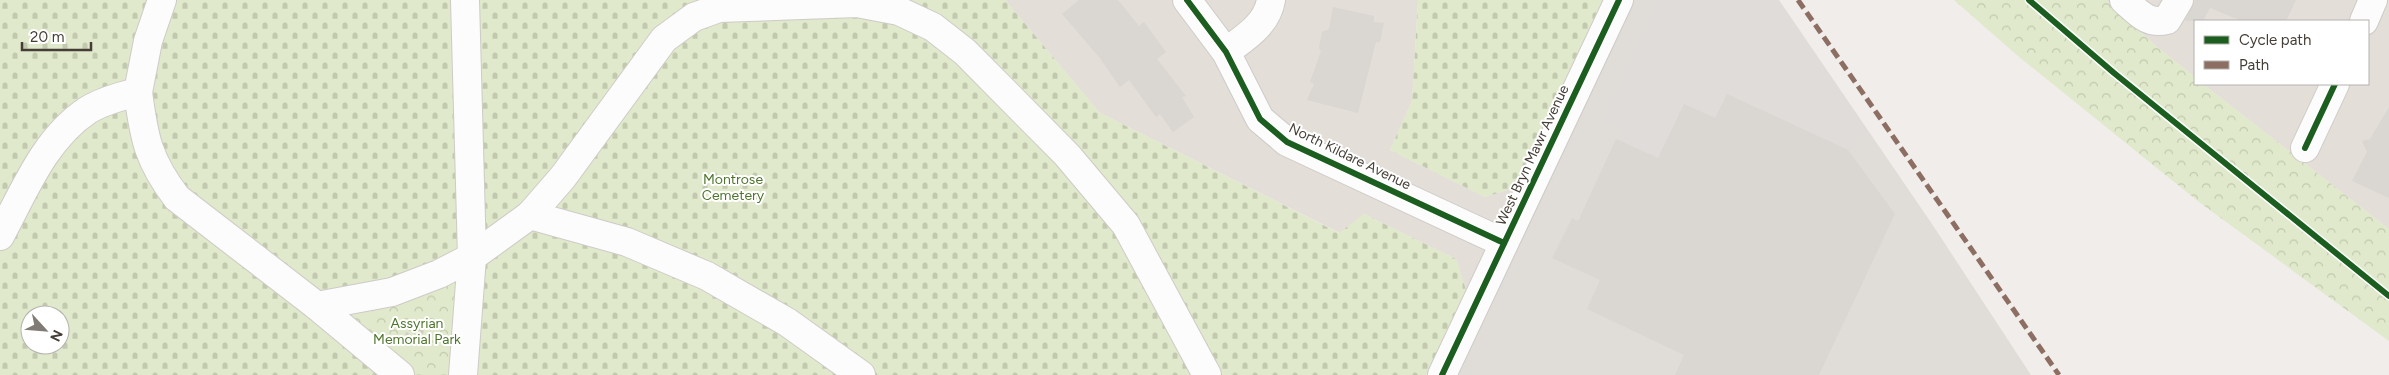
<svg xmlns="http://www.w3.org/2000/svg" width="2389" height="375" font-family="Figtree,sans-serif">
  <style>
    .residential { fill: #e3ded8 }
    .industrial { fill: #e0dcd8 }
    .cemetery { fill: url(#cemetery-stones); fill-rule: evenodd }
    .park { fill: url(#park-crowns) }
    .parking { fill: #dfdcda }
    .building { fill: #dad6d2 }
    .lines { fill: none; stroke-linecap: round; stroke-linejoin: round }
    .minor-casing { stroke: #cecbc7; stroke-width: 30 }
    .path { stroke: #d0cdcb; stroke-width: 3; stroke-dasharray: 2.5 2.5; stroke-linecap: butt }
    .minor { stroke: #fdfcfc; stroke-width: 28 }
    .quiet { stroke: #8d6e63; stroke-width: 5; stroke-dasharray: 10 5; stroke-linecap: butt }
    .cycleway-casing { stroke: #fff; stroke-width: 9 }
    .cycleway { stroke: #1b5e20; stroke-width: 6 }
    .labels { text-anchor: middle; stroke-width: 4; stroke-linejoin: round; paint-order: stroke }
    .street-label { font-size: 14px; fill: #453e37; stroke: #fff }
    .park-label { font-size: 14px; fill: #4f742d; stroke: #fff }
  </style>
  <defs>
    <pattern id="cemetery-stones" width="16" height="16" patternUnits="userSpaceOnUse" patternTransform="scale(1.25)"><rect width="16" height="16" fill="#e0e9cb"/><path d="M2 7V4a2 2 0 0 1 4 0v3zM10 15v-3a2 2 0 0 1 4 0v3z" fill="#c2c9af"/></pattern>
    <pattern id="park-crowns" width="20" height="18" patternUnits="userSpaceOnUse" patternTransform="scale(1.25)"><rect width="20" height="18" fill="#e0e9cb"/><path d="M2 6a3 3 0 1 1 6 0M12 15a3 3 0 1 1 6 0" fill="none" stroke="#c2c9af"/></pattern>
  </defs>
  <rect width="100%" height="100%" fill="#f0edea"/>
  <g class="residential">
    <polygon points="1005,0 1418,0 1412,101 1390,150 1485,197 1514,188 1466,290 1456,259 1364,214 1340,233 1100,113"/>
    <polygon points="2106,0 2389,0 2389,229 2203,84 2368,84 2368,21 2195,21 2195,77 2157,47"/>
  </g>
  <polygon class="industrial" points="1634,0 1779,0 1934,227 2031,375 1457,375"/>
  <g class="cemetery">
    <path d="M0,0H1005L1100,113L1339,233L1364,214L1456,259L1466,290L1426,375H0ZM30,315H60V345H30Z"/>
    <polygon points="1418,0 1604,0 1514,188 1485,197 1390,150 1412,101"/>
  </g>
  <g class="park">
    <polygon points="1954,0 2106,0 2157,47 2195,77 2195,84 2203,84 2389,229 2389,341 2199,202 2018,56"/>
    <polygon points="449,282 458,290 451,375 411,375 351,322 351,314 358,307"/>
  </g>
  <polygon class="parking" points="1659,0 1776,0 1865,129 1848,150 1727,94 1715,118 1684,104 1658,158 1616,139 1621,128 1602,119"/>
  <g class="building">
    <polygon points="1079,0 1118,0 1139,26 1144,22 1166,52 1157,59 1186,96 1182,97 1194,117 1173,132 1160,114 1156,117 1129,80 1120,87 1099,57 1062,14"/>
    <polygon points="2195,0 2296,0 2286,21 2242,21 2210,8 2203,21 2185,21"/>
    <polygon points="1333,7 1374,16 1374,22 1384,23 1380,42 1376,42 1358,113 1307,100 1314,84 1310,82 1321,51 1319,48 1322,32 1329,29"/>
    <polygon points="1727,94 1848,150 1895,214 1819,375 1675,375 1684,355 1587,309 1600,280 1552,258 1572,218 1578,221 1616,139 1658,158 1684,104 1715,118"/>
    <polygon points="2389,107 2389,198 2352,181 2367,152 2362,141 2370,139"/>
  </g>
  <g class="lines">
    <defs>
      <g id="minor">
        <polyline points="1187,0 1226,52 1260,119 1287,142 1504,243"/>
        <path d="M2124,0C2138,12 2147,25 2167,20L2179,0"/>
        <polyline points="2364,21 2373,0"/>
        <path d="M1226,52C1244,38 1267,25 1271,0"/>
        <polyline points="138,92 148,41 162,0"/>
        <polyline points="2305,148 2335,84"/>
        <polyline points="530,215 627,242 707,276 787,322 861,375"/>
        <path d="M0,236C24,192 44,139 88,110C103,101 121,96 138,92C144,138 148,160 177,198L317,306L400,375"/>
        <polyline points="317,306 392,292 439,274 472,257 530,215 563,177 664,39 694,17 719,8 857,3 899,11 933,27 965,52 1067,155 1126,225 1207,375"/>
        <polyline points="463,375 472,257 465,0"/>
        <polyline points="1442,375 1619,0"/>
      </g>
    </defs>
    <use href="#minor" class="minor-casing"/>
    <circle class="path" cx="415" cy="335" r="8"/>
    <use href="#minor" class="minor"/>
    <polyline class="quiet" points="1798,0 2059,375"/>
    <defs>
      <g id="cycleway">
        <polyline points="1187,0 1226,52 1260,119 1287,142 1504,243"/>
        <polyline points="2029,0 2114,73 2389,296"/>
        <polyline points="2305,148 2335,84"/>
        <polyline points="1442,375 1619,0"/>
      </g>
    </defs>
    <use href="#cycleway" class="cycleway-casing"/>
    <use href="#cycleway" class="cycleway"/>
  </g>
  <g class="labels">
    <g class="street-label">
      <text transform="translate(1532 155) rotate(-65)" y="5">West Bryn Mawr Avenue</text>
      <text transform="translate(1350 156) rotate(26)" y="5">North Kildare Avenue</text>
    </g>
    <g class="park-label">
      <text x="733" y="184">Montrose<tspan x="733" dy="16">Cemetery</tspan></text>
      <text x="417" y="328">Assyrian<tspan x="417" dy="16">Memorial Park</tspan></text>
    </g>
  </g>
  <rect x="2194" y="20" width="175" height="65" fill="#ffffff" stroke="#b5b2af"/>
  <rect x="2204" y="36" width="25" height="8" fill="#1b5e20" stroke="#b5b2af"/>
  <text x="2239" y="45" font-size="15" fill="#453e37">Cycle path</text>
  <rect x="2204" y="61" width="25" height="8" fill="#8d6e63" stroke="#b5b2af"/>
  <text x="2239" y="70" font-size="15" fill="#453e37">Path</text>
  <g transform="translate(45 330) rotate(116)"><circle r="24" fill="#ffffff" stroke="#b5b2af"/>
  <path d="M0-4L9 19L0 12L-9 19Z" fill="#817b76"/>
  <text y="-8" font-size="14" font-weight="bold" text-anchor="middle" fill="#453e37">N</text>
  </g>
  <path d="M22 42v8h69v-8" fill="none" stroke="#453e37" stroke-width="2.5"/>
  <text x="30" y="42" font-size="15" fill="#453e37" stroke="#ffffff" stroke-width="4" paint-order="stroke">20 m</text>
</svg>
